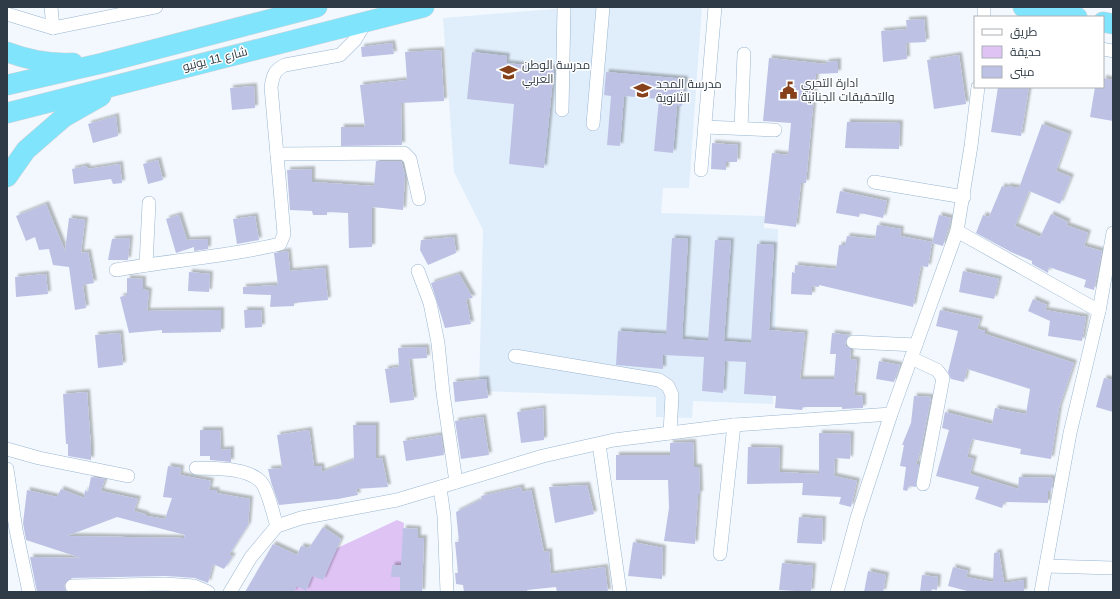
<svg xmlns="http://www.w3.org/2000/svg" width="1120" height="599" font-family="Arial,Cairo,sans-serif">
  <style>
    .built { fill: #e0eefc }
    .green { fill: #e0c3f5 }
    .building { fill: #bdc2e5; fill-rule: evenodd; filter: url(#shadow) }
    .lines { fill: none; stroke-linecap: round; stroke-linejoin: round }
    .minor-casing { stroke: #99b5d0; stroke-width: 14 }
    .highway-casing { stroke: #d1d4d6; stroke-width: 21 }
    .minor { stroke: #fff; stroke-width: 13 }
    .highway { stroke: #7fe4fc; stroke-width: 20 }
    .labels { text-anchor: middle; stroke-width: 3; stroke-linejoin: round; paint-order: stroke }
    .street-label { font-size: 12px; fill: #2f3b46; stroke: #fff }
    .poi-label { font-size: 12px; fill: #2f3b46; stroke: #fff; text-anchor: start }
  </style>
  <defs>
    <filter id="shadow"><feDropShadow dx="3" dy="-3" stdDeviation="1" flood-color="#0004"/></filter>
  </defs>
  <rect width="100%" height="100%" fill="#f2f8fe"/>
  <polygon class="built" points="578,7 702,7 689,188 663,188 661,213 764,216 764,228 778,229 773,404 693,401 692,418 656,417 656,397 479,391 483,230 454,172 443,18"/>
  <polygon class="green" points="397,520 404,523 400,592 244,592"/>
  <g class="building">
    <polygon points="924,19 926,42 906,43 907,59 883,62 881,31 907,29 906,20"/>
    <polygon points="392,43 394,54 362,57 361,47"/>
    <polygon points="441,50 444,101 401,103 402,145 341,146 341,127 365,127 360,85 407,80 405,52"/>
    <polygon points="472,52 507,56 506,63 554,68 544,168 509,164 514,104 467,99"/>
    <polygon points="959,55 966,104 934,109 927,60"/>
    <polygon points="769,58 826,64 826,62 838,61 838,73 816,74 806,183 801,183 796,227 764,223 772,153 788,155 791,123 763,121"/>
    <polygon points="606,72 685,79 682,106 677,106 673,153 654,151 659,99 624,96 620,146 607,145 611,96 604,95"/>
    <polygon points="1103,78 1113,80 1113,121 1090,117 1095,87 1103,87"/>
    <polygon points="254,86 255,108 232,110 230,88"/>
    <polygon points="998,87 1029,87 1021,136 991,132"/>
    <polygon points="116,116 118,136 93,143 88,124"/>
    <polygon points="847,122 900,123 899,149 845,148"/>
    <polygon points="1042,124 1069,134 1056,171 1071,177 1060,204 1029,191 1015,226 1040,237 1051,214 1068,222 1066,225 1088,233 1084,246 1102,251 1094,290 1084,287 1086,280 1049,267 1048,273 1032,264 1032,261 1011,252 976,233 983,215 989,217 1002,186 1007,188 1007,186 1019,188"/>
    <polygon points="712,143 738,145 737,162 726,162 726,170 711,169"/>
    <polygon points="158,160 163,180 148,184 143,164"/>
    <polygon points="376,161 401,161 405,175 403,210 372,207 372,247 349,248 348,213 327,212 327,215 313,215 312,211 290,210 287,170 312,169 312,182 374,186"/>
    <polygon points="120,164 122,183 113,184 111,179 74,184 72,169 86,166 88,169"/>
    <polygon points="840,191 887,201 883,218 860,213 859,217 836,213"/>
    <polygon points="46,204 65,251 69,218 85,220 81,253 88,252 94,283 83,285 86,308 75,310 69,267 53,265 49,249 39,250 35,237 26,241 16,216"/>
    <polygon points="179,215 187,240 208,239 208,249 194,251 194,247 176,253 166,219"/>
    <polygon points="939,215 951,218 943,246 932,243"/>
    <polygon points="255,216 259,240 237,244 233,219"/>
    <polygon points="877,225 901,229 900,236 932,242 928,267 921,266 913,307 819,285 819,287 812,286 812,295 791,294 792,272 795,273 795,265 836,269 839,245 845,245 847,236 875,239"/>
    <polygon points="454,237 456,253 428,265 420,250 421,240"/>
    <polygon points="130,238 128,260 108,260 112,239"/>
    <polygon points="672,238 688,239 682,339 708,341 715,240 731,241 724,341 751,343 757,244 774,245 769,330 805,333 800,379 834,379 836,354 830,354 832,333 849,335 845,342 846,346 851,349 850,359 857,360 854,395 863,396 863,408 842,409 842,407 803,407 802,410 775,408 776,396 744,394 746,362 725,361 723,393 702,391 704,357 663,355 663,369 616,365 618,331 666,334"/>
    <polygon points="288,251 290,271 325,268 328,300 294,303 294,306 270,307 271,295 243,294 243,287 278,285 274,253"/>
    <polygon points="963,271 999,279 994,299 959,292"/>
    <polygon points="189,272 210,274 209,292 188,291"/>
    <polygon points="46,274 48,294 16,297 15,277"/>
    <polygon points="459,274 473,298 466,299 471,324 445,328 431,283"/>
    <polygon points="127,278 143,279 143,289 149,291 147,311 221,310 221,332 162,333 162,330 129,333 120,297 127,295"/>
    <polygon points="1033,299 1047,305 1045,310 1086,317 1082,341 1048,336 1050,321 1028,311"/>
    <polygon points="244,310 261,310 262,327 245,328"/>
    <polygon points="940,310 980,319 977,329 985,331 985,334 1074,363 1059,408 1051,459 1020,454 1021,449 972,439 967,457 974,459 970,474 1018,489 1019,477 1053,478 1051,491 1048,491 1048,503 1004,502 1002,508 975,499 979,487 936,476 949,430 942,428 945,412 992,424 995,408 1026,414 1030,389 967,369 964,382 951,379 948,372 958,331 936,326"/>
    <polygon points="120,333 123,365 98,368 95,335"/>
    <polygon points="426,347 427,358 409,359 414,400 390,403 385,369 399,367 398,348"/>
    <polygon points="879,361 900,365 894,382 876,379"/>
    <polygon points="1104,378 1113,380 1113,412 1096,407"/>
    <polygon points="486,379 488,398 455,402 453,382"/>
    <polygon points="87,392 91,448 91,460 68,456 68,444 66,444 63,394"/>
    <polygon points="914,396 931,397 921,449 916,464 919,464 916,487 909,486 907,491 903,490 906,467 900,466 904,445 902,445 911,423"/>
    <polygon points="543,408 544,440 521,443 517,412"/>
    <polygon points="483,417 489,455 461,459 455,421"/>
    <polygon points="353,425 376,425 376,459 382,458 388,487 356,489 358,495 338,499 279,505 271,482 268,469 282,468 277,435 309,430 314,466 321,466 322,472 354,460"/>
    <polygon points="200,430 220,430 221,450 231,449 231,462 210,460 210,456 200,456"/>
    <polygon points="819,433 851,434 850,459 835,458 834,476 857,481 851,507 839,504 841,497 802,495 803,483 747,484 748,447 780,448 779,472 819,474"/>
    <polygon points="441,435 444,455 406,461 403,441"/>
    <polygon points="693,442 694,467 699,467 700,494 698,494 695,544 664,541 669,508 668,480 616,480 616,455 670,455 670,443"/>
    <path d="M168,466L181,468L180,475L211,481L209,490H217L216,493L250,499L248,525L229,555L233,556L224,569L213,564L208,583L195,578L166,576L72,578L65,583L64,587L67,592H37L30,557L81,558L26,540L23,523L27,490L57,497L61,489L84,498L85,490L88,492L91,477L105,479L101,491L138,499L134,511L145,514L147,516L165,519L172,498L163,497ZM117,517L185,535L184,538L67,536Z"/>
    <polygon points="587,485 594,514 555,523 549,487"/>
    <polygon points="521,487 522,492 531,490 544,552 549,551 551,574 605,567 608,592 557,592 556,587 527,590 528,592 464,592 463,585 456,584 455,573 458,573 455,542 459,542 456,512 482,499 481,496"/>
    <polygon points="799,517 823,519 822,544 797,543"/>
    <polygon points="323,527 341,539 323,580 312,576 306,591 297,586 294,592 245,592 273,544 297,555 301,546 309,548"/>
    <polygon points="403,528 418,529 418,538 424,538 422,592 400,592 400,577 391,577 392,565 401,565"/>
    <polygon points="633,542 663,548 662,579 628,576"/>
    <polygon points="999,552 1004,583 1024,580 1024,592 971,592 948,586 953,567 968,571 966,577 993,582 994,553"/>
    <polygon points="782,563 813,566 811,592 779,590"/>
    <polygon points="868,571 886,575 883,592 864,592"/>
    <polygon points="922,575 938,577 937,590 932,589 931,592 920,592"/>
  </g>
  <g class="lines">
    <defs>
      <g id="minor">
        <polyline points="51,7 53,28"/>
        <polyline points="7,14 53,28 156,7"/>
        <polyline points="984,17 984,7"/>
        <polyline points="1103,49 1113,51"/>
        <polyline points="562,110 564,7"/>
        <polyline points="593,124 603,7"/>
        <polyline points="705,127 775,130"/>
        <polyline points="741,128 744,54"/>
        <polyline points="277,154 404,153 410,159 419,199"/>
        <polyline points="701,170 715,7"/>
        <polyline points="874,182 964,197"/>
        <polyline points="957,231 1099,311"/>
        <polyline points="146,265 149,203"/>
        <path d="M116,270C170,260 226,257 280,244L284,234L271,87C273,76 274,70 285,65L340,55L355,40L367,20"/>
        <polyline points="418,271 430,303 438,343 443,393 456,482"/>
        <polyline points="853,342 916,345"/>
        <polyline points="515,356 659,380 668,386 672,395 670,433"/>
        <polyline points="911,358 937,370 943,378 923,484"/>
        <polyline points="599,444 620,592"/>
        <polyline points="7,449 39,458 128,476"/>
        <path d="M196,468C215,469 244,467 259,480C268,487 273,515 277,526"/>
        <polyline points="7,469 16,530 29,592"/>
        <polyline points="440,488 444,516 447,592"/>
        <polyline points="720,554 734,425"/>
        <polyline points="1046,566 1113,568"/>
        <polyline points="72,586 165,584 194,586 208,592"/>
        <polyline points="230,592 251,557 277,526 301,518 397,500 543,456 614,440 734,425 891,414"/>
        <polyline points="837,592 857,518 891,414 957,231 971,146 978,87"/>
        <polyline points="1041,592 1070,433 1099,311 1113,233"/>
      </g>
      <g id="highway">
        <polyline points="1023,7 1077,17"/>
        <polyline points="1103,22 1113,24"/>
        <path d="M7,52C28,60 50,64 73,63"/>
        <polyline points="7,85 103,63 317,7"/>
        <polyline points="7,113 424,7"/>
        <polyline points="7,177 26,150 64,117 101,96"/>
      </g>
    </defs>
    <use href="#minor" class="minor-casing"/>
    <use href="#highway" class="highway-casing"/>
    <use href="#minor" class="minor"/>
    <use href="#highway" class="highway"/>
  </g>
  <defs>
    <symbol id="school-bare" viewBox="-9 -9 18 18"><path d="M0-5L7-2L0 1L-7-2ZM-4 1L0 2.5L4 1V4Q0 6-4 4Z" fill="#87411a" stroke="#fff" stroke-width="2.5" paint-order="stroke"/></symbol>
    <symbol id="civic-bare" viewBox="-9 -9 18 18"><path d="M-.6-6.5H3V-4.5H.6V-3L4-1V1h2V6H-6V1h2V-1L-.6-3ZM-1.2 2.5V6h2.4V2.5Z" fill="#87411a" stroke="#fff" stroke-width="2.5" paint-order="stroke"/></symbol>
  </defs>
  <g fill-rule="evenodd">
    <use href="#school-bare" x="496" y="60" width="25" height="25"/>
    <use href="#civic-bare" x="776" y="78" width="25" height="25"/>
    <use href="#school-bare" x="630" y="78" width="25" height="25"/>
  </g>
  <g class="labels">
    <g class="street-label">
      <text transform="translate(215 59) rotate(-14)" y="4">شارع 11 يونيو</text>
    </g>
    <g class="poi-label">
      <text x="522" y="69">مدرسة الوطن<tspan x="522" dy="14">العربي</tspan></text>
      <text x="801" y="87">ادارة التحري<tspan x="801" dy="14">والتحقيقات الجنائية</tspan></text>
      <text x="656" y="88">مدرسة المجد<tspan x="656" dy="14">الثانوية</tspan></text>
    </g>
  </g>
  <rect width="1120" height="599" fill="none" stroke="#2f3b46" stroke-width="16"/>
  <rect x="974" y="16" width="130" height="72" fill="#ffffff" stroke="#acb1b5"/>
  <rect x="982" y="29" width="20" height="6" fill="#ffffff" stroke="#acb1b5"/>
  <text x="1010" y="36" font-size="12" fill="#2f3b46">طريق</text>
  <rect x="982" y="46" width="20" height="12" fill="#e0c3f5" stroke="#acb1b5"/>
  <text x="1010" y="56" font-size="12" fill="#2f3b46">حديقة</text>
  <rect x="982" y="66" width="20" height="12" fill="#bdc2e5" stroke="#acb1b5"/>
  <text x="1010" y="76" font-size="12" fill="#2f3b46">مبنى</text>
</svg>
